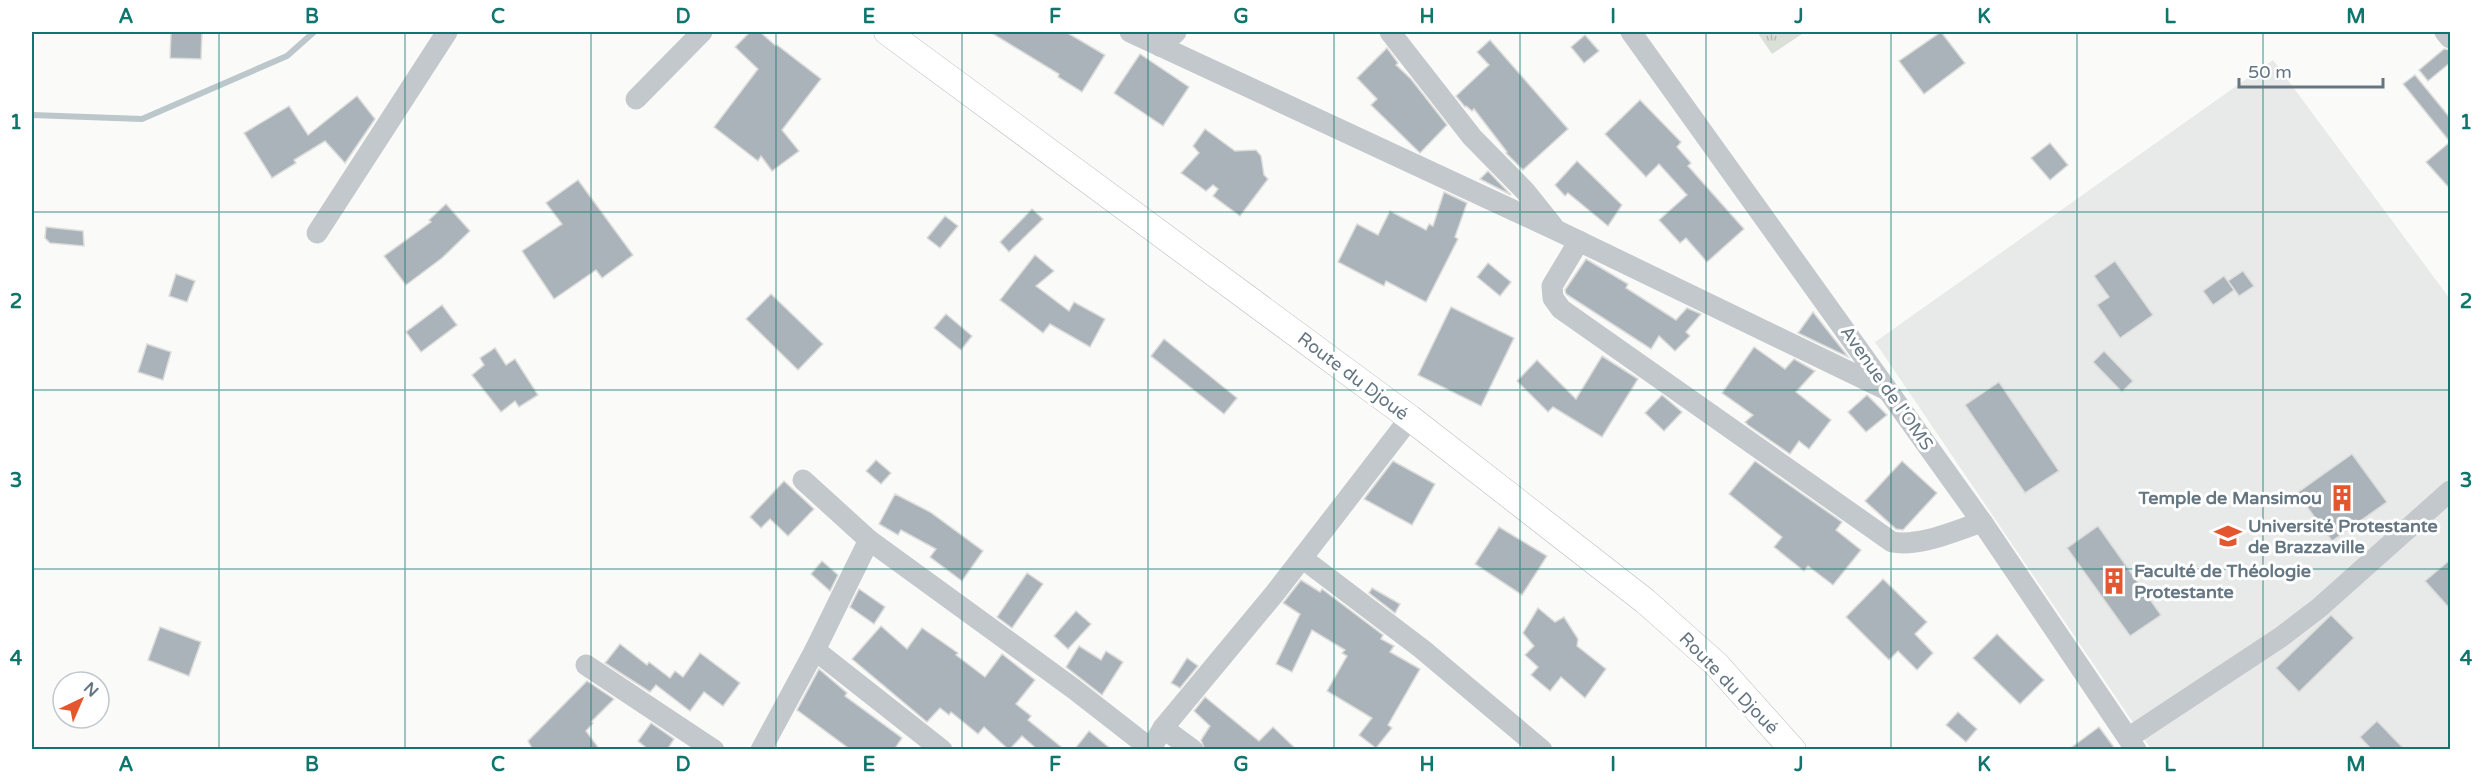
<svg xmlns="http://www.w3.org/2000/svg" width="2482" height="781" font-family="'Varela Round',sans-serif">
  <style>
    .built { fill: #e8e9e9 }
    .grass { fill: url(#grass-tufts) }
    .lines { fill: none; stroke-linecap: round; stroke-linejoin: round }
    .stream { stroke: #bbc7cb; stroke-width: 6 }
    .building { fill: #aab3b9; stroke: #dcdcda; stroke-width: 1.5 }
    .major-casing { stroke: #b5babe; stroke-width: 27 }
    .minor { stroke: #c3c8cc; stroke-width: 21 }
    .major { stroke: #fff; stroke-width: 26 }
    .grid { fill: none; stroke: #0f766e; stroke-width: 1.5; stroke-opacity: 0.55 }
    .labels { text-anchor: middle; stroke-width: 6; stroke-linejoin: round; paint-order: stroke }
    .street-label { font-size: 18px; fill: #657683; stroke: #fff }
    .poi-label { font-size: 18px; font-weight: bold; fill: #657683; stroke: #fff; text-anchor: start }
    .neatline { fill: none; stroke: #0f766e; stroke-width: 2 }
    .grid-label { font-size: 20px; text-anchor: middle; font-weight: bold; fill: #0f766e }
  </style>
  <defs>
    <pattern id="grass-tufts" width="24" height="20" patternUnits="userSpaceOnUse" patternTransform="scale(1.5)"><rect width="24" height="20" fill="#dadfd7"/><path d="M3 7l-1-3M5 7V3M7 7l1-3M15 17l-1-3M17 17v-4M19 17l1-3" fill="none" stroke="#b4b9b4"/></pattern>
  </defs>
  <rect width="100%" height="100%" fill="#fafaf8"/>
  <polygon class="built" points="2273,60 2450,299 2450,749 2151,749 1875,342"/>
  <polygon class="grass" points="1757,32 1805,32 1772,54"/>
  <g class="lines">
    <polyline class="stream" points="32,115 142,119 287,56 314,32"/>
  </g>
  <g class="building">
    <polygon points="171,32 202,32 201,59 170,58"/>
    <polygon points="750,32 760,32 776,46 777,45 821,79 782,130 799,151 772,171 761,156 758,161 714,127 758,69 735,47"/>
    <polygon points="990,32 1066,32 1105,55 1082,92 1058,77 1059,74"/>
    <polygon points="1941,32 1965,63 1924,94 1899,61"/>
    <polygon points="1585,35 1599,51 1584,63 1571,47"/>
    <polygon points="1490,40 1568,129 1523,170 1506,153 1507,152 1474,109 1472,111 1466,106 1465,107 1456,96 1489,65 1477,52"/>
    <polygon points="1387,48 1398,63 1396,65 1411,79 1447,125 1420,153 1371,105 1377,99 1357,78"/>
    <polygon points="2444,49 2451,50 2451,62 2428,81 2419,70"/>
    <polygon points="1140,54 1189,87 1163,126 1114,93"/>
    <polygon points="2415,75 2451,119 2451,190 2426,162 2450,142 2403,84"/>
    <polygon points="357,96 375,119 345,163 325,141 294,160 296,163 272,178 244,133 289,106 308,135"/>
    <polygon points="1640,100 1681,142 1677,147 1691,163 1688,166 1744,229 1707,262 1686,238 1680,243 1659,220 1687,195 1659,164 1646,177 1605,134"/>
    <polygon points="1205,129 1235,151 1256,150 1261,156 1264,175 1268,179 1240,216 1213,196 1218,189 1213,185 1206,191 1181,173 1199,153 1193,146"/>
    <polygon points="2050,143 2068,165 2050,180 2031,158"/>
    <polygon points="1577,161 1622,205 1608,226 1568,193 1565,196 1555,185"/>
    <polygon points="1488,171 1511,195 1480,179"/>
    <polygon points="578,180 633,255 602,278 596,270 554,299 522,251 562,224 546,203"/>
    <polygon points="1444,192 1467,203 1455,237 1458,239 1426,302 1386,281 1384,286 1338,262 1357,224 1378,235 1390,211 1426,230 1429,224 1433,226"/>
    <polygon points="446,204 470,231 442,258 406,285 384,256 431,222 429,220"/>
    <polygon points="1032,209 1043,219 1009,252 1000,242"/>
    <polygon points="945,216 958,226 940,248 927,238"/>
    <polygon points="46,227 83,231 84,246 50,243 45,238"/>
    <polygon points="1035,255 1054,271 1036,286 1069,311 1074,302 1105,319 1090,347 1050,324 1043,333 1000,300"/>
    <polygon points="1586,259 1628,284 1626,288 1676,320 1687,308 1701,314 1686,332 1690,336 1675,351 1659,336 1651,349 1566,294 1565,290"/>
    <polygon points="2115,261 2153,315 2120,338 2097,305 2109,297 2094,276"/>
    <polygon points="1488,263 1511,282 1500,296 1477,277"/>
    <polygon points="2243,271 2254,286 2239,296 2228,281"/>
    <polygon points="176,274 195,281 187,302 169,296"/>
    <polygon points="2224,276 2234,290 2213,305 2203,291"/>
    <polygon points="771,294 823,344 798,370 746,319"/>
    <polygon points="442,305 457,325 421,352 406,332"/>
    <polygon points="1451,307 1514,338 1481,406 1418,375"/>
    <polygon points="1813,312 1846,354 1848,357 1798,333"/>
    <polygon points="946,314 972,336 961,350 934,328"/>
    <polygon points="1164,339 1237,398 1224,414 1151,356"/>
    <polygon points="147,344 171,352 163,380 138,372"/>
    <polygon points="1754,347 1785,369 1794,359 1815,371 1796,392 1831,420 1809,449 1799,441 1790,454 1748,425 1745,422 1753,415 1722,393"/>
    <polygon points="495,348 506,365 515,359 538,395 519,407 515,401 501,412 472,375 484,365 480,358"/>
    <polygon points="2104,351 2133,381 2122,392 2093,362"/>
    <polygon points="1602,356 1638,379 1602,437 1553,407 1548,412 1517,381 1537,360 1576,399"/>
    <polygon points="1999,382 2059,471 2025,493 1965,405"/>
    <polygon points="1662,395 1682,412 1664,431 1645,413"/>
    <polygon points="1867,395 1887,415 1866,432 1848,412"/>
    <polygon points="2352,454 2387,502 2332,541 2297,493"/>
    <polygon points="876,460 891,473 881,484 866,471"/>
    <polygon points="1393,461 1435,484 1412,525 1364,499"/>
    <polygon points="1755,461 1842,522 1836,530 1861,550 1833,585 1808,566 1804,571 1774,547 1782,537 1729,494"/>
    <polygon points="1902,461 1937,493 1903,530 1896,529 1865,501"/>
    <polygon points="784,481 814,509 788,536 770,519 761,528 750,517"/>
    <polygon points="895,494 930,512 983,551 962,581 930,557 936,549 901,530 898,535 879,524"/>
    <polygon points="2098,526 2161,615 2130,636 2067,548"/>
    <polygon points="1499,527 1547,556 1522,595 1475,564"/>
    <polygon points="2451,559 2451,610 2425,581"/>
    <polygon points="822,561 838,575 830,591 811,574"/>
    <polygon points="1027,573 1043,584 1012,628 997,617"/>
    <polygon points="1883,579 1927,622 1915,634 1933,653 1917,670 1898,651 1889,660 1846,617"/>
    <polygon points="1301,580 1320,592 1322,589 1383,635 1381,639 1394,646 1390,652 1420,669 1388,725 1392,728 1376,748 1359,735 1372,718 1327,691 1347,656 1342,653 1345,650 1312,630 1292,672 1276,664 1300,614 1283,603"/>
    <polygon points="1372,588 1400,604 1395,613 1369,593"/>
    <polygon points="859,589 885,607 874,624 850,607"/>
    <polygon points="1538,608 1555,622 1564,617 1578,639 1577,646 1606,669 1585,698 1561,677 1550,691 1531,675 1538,667 1525,655 1534,646 1523,633"/>
    <polygon points="1076,611 1091,624 1068,649 1054,636"/>
    <polygon points="2331,615 2354,638 2299,692 2276,668"/>
    <polygon points="881,626 907,649 922,628 958,653 956,655 985,677 1002,654 1035,680 1016,704 1031,716 1028,720 1065,750 1038,750 1022,736 1009,750 984,727 978,734 951,712 949,715 940,708 927,722 852,659"/>
    <polygon points="160,627 201,642 189,676 148,660"/>
    <polygon points="1997,634 2044,680 2020,704 1973,658"/>
    <polygon points="620,644 647,665 649,662 670,678 675,671 683,677 700,653 740,683 723,706 704,692 690,711 656,685 650,692 605,663"/>
    <polygon points="1079,646 1101,660 1106,651 1123,662 1102,695 1066,667"/>
    <polygon points="1187,658 1198,666 1180,688 1171,683"/>
    <polygon points="819,669 847,693 845,696 902,738 894,750 851,750 797,710"/>
    <polygon points="587,681 614,699 591,722 593,723 586,731 600,750 533,750 528,741"/>
    <polygon points="1205,697 1259,741 1273,727 1297,750 1205,750 1201,740 1210,726 1194,711"/>
    <polygon points="1958,712 1977,729 1966,742 1946,725"/>
    <polygon points="2377,721 2405,750 2372,750 2360,737"/>
    <polygon points="651,723 674,739 667,750 649,750 638,741"/>
    <polygon points="2099,727 2116,750 2068,750"/>
    <polygon points="1089,731 1112,750 1074,750"/>
  </g>
  <g class="lines">
    <defs>
      <polyline id="major" points="887,32 1410,418 1645,601 1716,664 1793,750"/>
    </defs>
    <use href="#major" class="major-casing"/>
    <g class="minor">
      <polyline points="1130,32 1558,231 1887,390"/>
      <polyline points="1390,32 1472,137 1525,191 1553,226"/>
      <polyline points="1631,32 1982,522 2136,750"/>
      <polyline points="2445,32 2450,38"/>
      <polyline points="1160,46 1176,32"/>
      <polyline points="636,99 702,32"/>
      <polyline points="317,233 447,32"/>
      <path d="M1579,241L1552,286L1553,298L1561,309L1892,542C1921,547 1954,531 1982,522"/>
      <polyline points="803,480 869,540 1074,689 1151,749"/>
      <polyline points="1302,558 1422,649 1542,750"/>
      <polyline points="815,650 942,750"/>
      <polyline points="586,665 714,750"/>
      <polyline points="1163,728 1193,750"/>
      <polyline points="2128,738 2281,637 2319,608 2450,491"/>
      <polyline points="761,750 815,650 869,540"/>
      <polyline points="1150,750 1163,728 1275,593 1410,418"/>
    </g>
    <use href="#major" class="major"/>
  </g>
  <path class="grid" d="M219,32V750M405,32V750M591,32V750M776,32V750M962,32V750M1148,32V750M1334,32V750M1520,32V750M1706,32V750M1891,32V750M2077,32V750M2263,32V750M32,212H2450M32,390H2450M32,569H2450"/>
  <defs>
    <symbol id="building-bare" viewBox="-9 -9 18 18"><path d="M-4-6H4V6H1V3H-1V6H-4ZM-2.5-4.3h1.7v1.8h-1.7ZM.8-4.3h1.7v1.8H.8ZM-2.5-1h1.7V.8h-1.7ZM.8-1h1.7V.8H.8Z" fill="#e4572e" stroke="#fff" stroke-width="2.5" paint-order="stroke"/></symbol>
    <symbol id="university-bare" viewBox="-9 -9 18 18"><path d="M0-5L7-2L0 1L-7-2ZM-4 1L0 2.5L4 1V4Q0 6-4 4Z" fill="#e4572e" stroke="#fff" stroke-width="2.5" paint-order="stroke"/></symbol>
  </defs>
  <g fill-rule="evenodd">
    <use href="#building-bare" x="2323" y="479" width="38" height="38"/>
    <use href="#university-bare" x="2209" y="517" width="38" height="38"/>
    <use href="#building-bare" x="2095" y="562" width="38" height="38"/>
  </g>
  <g class="labels">
    <g class="street-label">
      <text transform="translate(1353 376) rotate(37)" y="6">Route du Djoué</text>
      <text transform="translate(1887 388) rotate(55)" y="6">Avenue de l'OMS</text>
      <text transform="translate(1729 683) rotate(46)" y="6">Route du Djoué</text>
    </g>
    <g class="poi-label">
      <text x="2322" y="504" text-anchor="end">Temple de Mansimou</text>
      <text x="2248" y="532">Université Protestante<tspan x="2248" dy="21">de Brazzaville</tspan></text>
      <text x="2134" y="577">Faculté de Théologie<tspan x="2134" dy="21">Protestante</tspan></text>
    </g>
  </g>
  <rect width="2482" height="781" fill="none" stroke="#ffffff" stroke-width="66"/>
  <g transform="translate(81 700) rotate(44)"><circle r="28" fill="#ffffff" stroke="#c1c8cd" stroke-width="1.5"/>
  <path d="M0-4.5L10 22L0 15L-10 22Z" fill="#e4572e"/>
  <text y="-9" font-size="16" font-weight="bold" text-anchor="middle" fill="#657683">N</text>
  </g>
  <path d="M2239 78v9h144v-9" fill="none" stroke="#657683" stroke-width="3"/>
  <text x="2248" y="78" font-size="18" fill="#657683" stroke="#ffffff" stroke-width="4.5" paint-order="stroke">50 m</text>
  <rect x="33" y="33" width="2416" height="715" class="neatline"/>
  <g class="grid-label">
    <text x="126" y="23">A</text>
    <text x="312" y="23">B</text>
    <text x="498" y="23">C</text>
    <text x="683" y="23">D</text>
    <text x="869" y="23">E</text>
    <text x="1055" y="23">F</text>
    <text x="1241" y="23">G</text>
    <text x="1427" y="23">H</text>
    <text x="1613" y="23">I</text>
    <text x="1799" y="23">J</text>
    <text x="1984" y="23">K</text>
    <text x="2170" y="23">L</text>
    <text x="2356" y="23">M</text>
    <text x="16" y="129">1</text>
    <text x="2466" y="129">1</text>
    <text x="16" y="308">2</text>
    <text x="2466" y="308">2</text>
    <text x="16" y="487">3</text>
    <text x="2466" y="487">3</text>
    <text x="16" y="665">4</text>
    <text x="2466" y="665">4</text>
    <text x="126" y="771">A</text>
    <text x="312" y="771">B</text>
    <text x="498" y="771">C</text>
    <text x="683" y="771">D</text>
    <text x="869" y="771">E</text>
    <text x="1055" y="771">F</text>
    <text x="1241" y="771">G</text>
    <text x="1427" y="771">H</text>
    <text x="1613" y="771">I</text>
    <text x="1799" y="771">J</text>
    <text x="1984" y="771">K</text>
    <text x="2170" y="771">L</text>
    <text x="2356" y="771">M</text>
  </g>
</svg>
